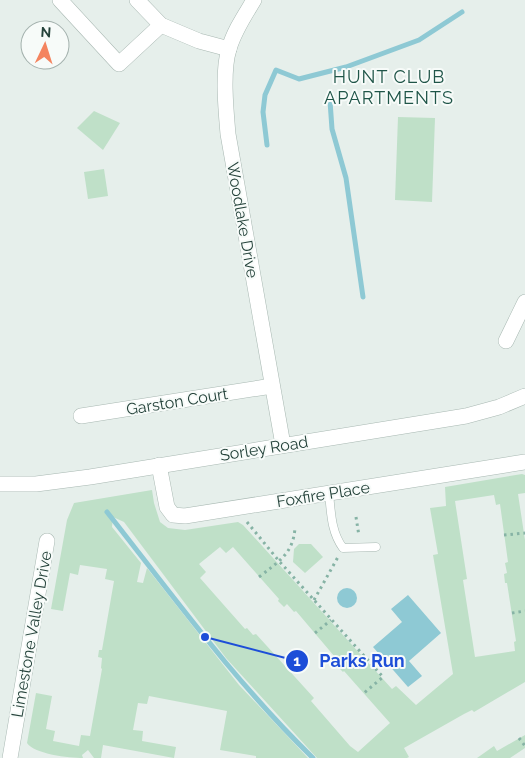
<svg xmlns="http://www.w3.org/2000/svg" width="525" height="758" font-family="Raleway,sans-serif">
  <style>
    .green { fill: #bfe0c8; fill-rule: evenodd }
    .water { fill: #8ec9d4 }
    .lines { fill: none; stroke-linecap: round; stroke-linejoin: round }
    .stream { stroke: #8ec9d4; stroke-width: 5 }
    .service-casing { stroke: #a8b8b2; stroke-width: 9 }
    .minor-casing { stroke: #a8b8b2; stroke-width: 16 }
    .path { stroke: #86b3a5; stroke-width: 3; stroke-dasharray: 2.5 4; stroke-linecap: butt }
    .service { stroke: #fff; stroke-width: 8 }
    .minor { stroke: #fff; stroke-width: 15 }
    .labels { text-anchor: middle; stroke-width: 4; stroke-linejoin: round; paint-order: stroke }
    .street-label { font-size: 16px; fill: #24423a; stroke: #f7fbf9 }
    .neighbourhood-label { font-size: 18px; letter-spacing: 1px; fill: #1f5548; stroke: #f7fbf9 }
    .leader { fill: none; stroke: #1d4ed8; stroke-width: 2 }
    .callout-dot { fill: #1d4ed8; stroke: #f7fbf9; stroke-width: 2 }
    .mark-label { font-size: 15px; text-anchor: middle; font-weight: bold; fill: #fff }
    .callout-label { font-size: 18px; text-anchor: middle; font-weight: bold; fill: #1d4ed8; stroke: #f7fbf9; stroke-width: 4; stroke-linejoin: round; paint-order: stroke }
  </style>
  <rect width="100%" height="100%" fill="#e6efeb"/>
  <g class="green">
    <polygon points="94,111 120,123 103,150 77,128"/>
    <polygon points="398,117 435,118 432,202 395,200"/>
    <polygon points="104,169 108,196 88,199 84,172"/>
    <path d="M522,474L525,475V493L518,494L525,540V682L474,712L472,710L464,714L404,748L409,757L407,758H317L226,658L124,522L113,517L112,527L141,563L137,582L143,583L147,568L239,685L308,758H256V756L220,750L227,711L149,696L147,704L138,703L133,730L143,731L142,741L176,747L174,758L103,745L101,758H94L88,750L82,755L83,758C69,758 34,754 27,743L36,693L52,696L46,729L55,731L53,741L79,746L81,735L90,736L102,669L101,668L102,658L98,657L99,650H102L114,581L105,579L107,569L80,565L78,575L70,573L63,611L51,609L67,520L74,503L152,490L154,503L160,522L168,528L185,530L238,522L243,525L392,689L396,686L416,705L453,674L433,555L438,554L430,508L446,506L445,487ZM494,495L496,505L500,504L508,562L505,563L507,573L504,574L505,583H507L516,641L514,642L515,651L475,657L463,580L467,579L455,501ZM220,547L226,553L233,547L279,599L278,601L284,607L287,604L294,612L296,611L340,663L337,666L343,672L344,671L390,723L358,752L350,746L311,701L314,698L256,634L253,635L247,628L245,629L200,578L206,572L199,564Z"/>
    <polygon points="299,544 311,544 323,557 305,573 293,562 294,549"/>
    <polygon points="525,735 525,748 510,758 477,758 494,746 497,751"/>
  </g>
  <g class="water">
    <circle cx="347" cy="598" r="10"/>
    <polygon points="408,595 441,633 409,661 422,676 408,687 373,647 402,622 391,609"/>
  </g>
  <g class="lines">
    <g class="stream">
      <polyline points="330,101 332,129 346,178 363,297"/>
      <polyline points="267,145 263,112 265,95 276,70 299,79 346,67 419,40 462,12"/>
      <path d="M107,512C173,596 236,683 313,758"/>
    </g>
    <defs>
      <path id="service" d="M329,493C331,512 331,532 343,548L376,547"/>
      <g id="minor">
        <polyline points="60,0 119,64 161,25"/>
        <polyline points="137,0 161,25 199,41 229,49"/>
        <path d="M254,0C245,15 234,31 229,49C222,71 226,111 228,134L283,445"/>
        <polyline points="506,341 525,302"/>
        <polyline points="81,416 272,386"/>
        <polyline points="159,465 167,507 173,515 185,516 525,462"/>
        <polyline points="0,484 36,484 90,477 466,416 499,407 525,396"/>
        <polyline points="10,758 47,541"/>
      </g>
    </defs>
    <use href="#service" class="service-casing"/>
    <use href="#minor" class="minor-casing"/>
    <g class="path">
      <polyline points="356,517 359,536"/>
      <polyline points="247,522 279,561 383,677 364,693"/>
      <polyline points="504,535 525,533"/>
      <path d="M259,577C279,561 293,554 295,528"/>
      <polyline points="314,600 338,557"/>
      <polyline points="512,613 525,611"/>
      <polyline points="315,633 331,620"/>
      <polyline points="519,738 525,746"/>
    </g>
    <use href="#service" class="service"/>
    <use href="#minor" class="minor"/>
  </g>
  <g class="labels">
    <g class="street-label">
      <text transform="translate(243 220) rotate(80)" y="6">Woodlake Drive</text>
      <text transform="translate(177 401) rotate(-9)" y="6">Garston Court</text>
      <text transform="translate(264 448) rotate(-9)" y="6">Sorley Road</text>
      <text transform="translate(323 494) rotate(-9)" y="6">Foxfire Place</text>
      <text transform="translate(31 634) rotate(-80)" y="6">Limestone Valley Drive</text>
    </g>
    <g class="neighbourhood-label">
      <text x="389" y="83">HUNT CLUB<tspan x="389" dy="21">APARTMENTS</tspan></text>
    </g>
  </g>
  <path class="leader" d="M205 637L297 661"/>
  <g class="callout-dot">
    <circle cx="205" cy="637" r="5"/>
    <circle cx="297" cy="661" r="12"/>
  </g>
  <g class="mark-label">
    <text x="297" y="666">1</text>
  </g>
  <g class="callout-label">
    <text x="362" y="667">Parks Run</text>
  </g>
  <g transform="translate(45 45) rotate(4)"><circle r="24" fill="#f7fbf9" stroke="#a3b1ad"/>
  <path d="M0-4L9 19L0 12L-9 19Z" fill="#f4845f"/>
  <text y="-8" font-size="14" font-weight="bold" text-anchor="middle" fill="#24423a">N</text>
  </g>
</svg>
